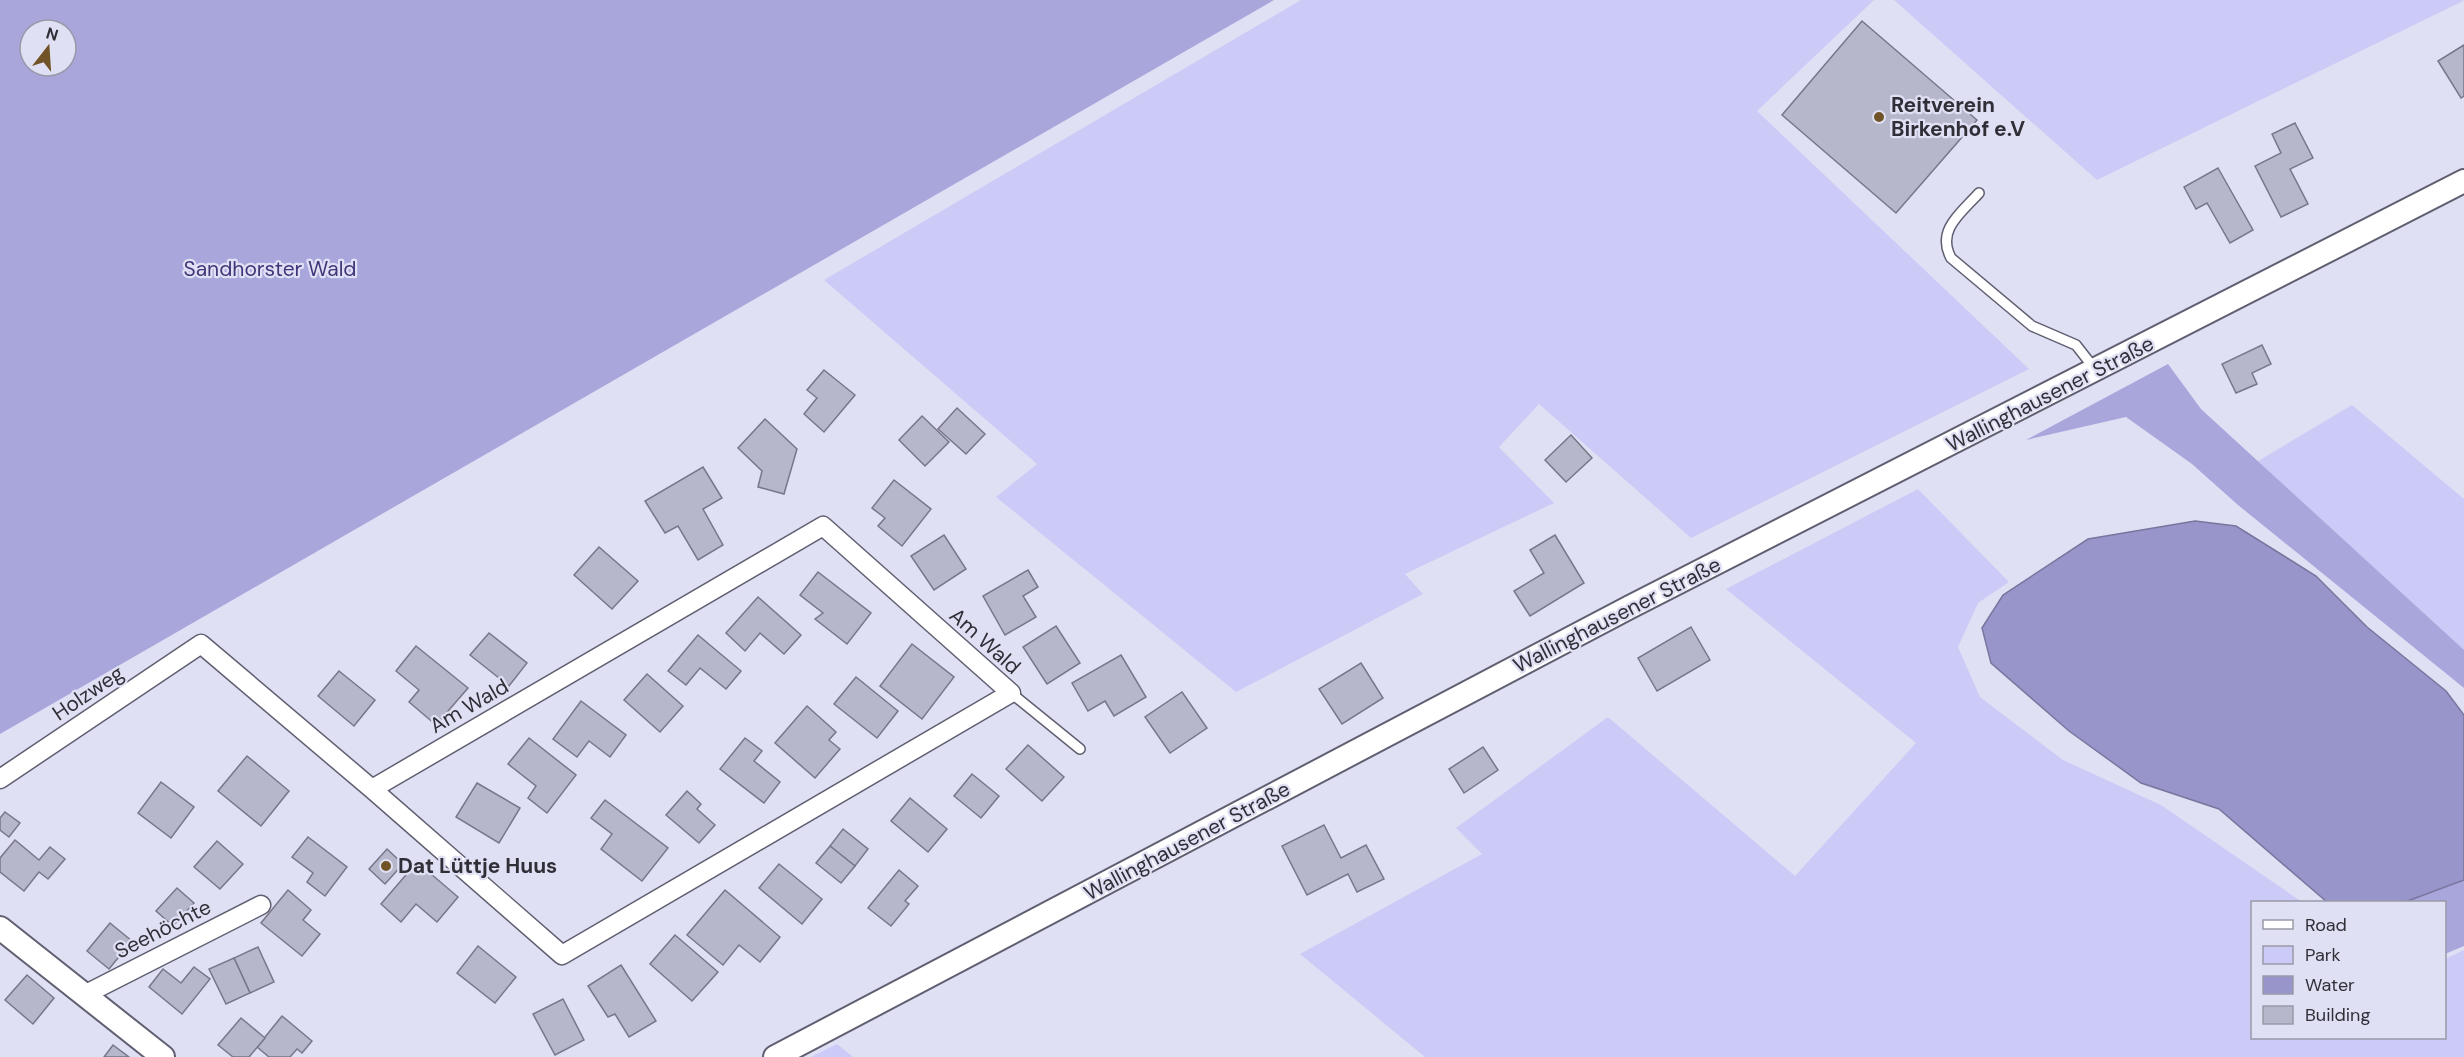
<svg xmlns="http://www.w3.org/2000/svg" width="2464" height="1057" font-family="'DM Sans',sans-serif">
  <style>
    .green { fill: #cccaf7 }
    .forest { fill: #a9a6dc; fill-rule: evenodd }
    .water { fill: #9895ca; stroke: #79769e; stroke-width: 1.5 }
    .building { fill: #b7b7cb; stroke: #78778a; stroke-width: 1.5 }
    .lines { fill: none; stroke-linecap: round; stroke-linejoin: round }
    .service-casing { stroke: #605f71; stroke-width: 12 }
    .minor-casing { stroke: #605f71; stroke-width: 21 }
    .tertiary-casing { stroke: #605f71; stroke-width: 26 }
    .service { stroke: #fff; stroke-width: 9 }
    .minor { stroke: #fff; stroke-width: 18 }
    .tertiary { stroke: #fff; stroke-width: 22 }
    .poi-dot { fill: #705427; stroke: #e0e0f5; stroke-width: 2 }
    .labels { text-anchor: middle; stroke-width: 4.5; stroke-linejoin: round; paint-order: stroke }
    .poi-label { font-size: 21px; font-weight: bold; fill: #302f37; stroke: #e0e0f5; text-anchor: start }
    .park-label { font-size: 21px; fill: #413679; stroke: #e0e0f5 }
    .street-label { font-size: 21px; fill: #302f37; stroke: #e0e0f5 }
  </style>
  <rect width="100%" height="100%" fill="#e0e0f5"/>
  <g class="green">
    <polygon points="1301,0 1874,0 1757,111 2029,369 1691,538 1539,404 1499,447 1554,503 1405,574 1423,594 1236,692 996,497 1037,464 824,280"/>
    <polygon points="1894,0 2463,0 2463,1 2097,180"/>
    <polygon points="2352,405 2464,499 2464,659 2258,461"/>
    <polygon points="1918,489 2009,582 1978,603 1958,647 1980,697 2063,760 2161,805 2302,902 2252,902 2252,1038 2444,1038 2445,959 2464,950 2464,1057 1425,1057 1300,954 1482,854 1456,828 1608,717 1795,876 1916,743 1726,589"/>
    <polygon points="837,1044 853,1057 811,1057"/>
  </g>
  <g class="forest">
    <path d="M0,0H1274L0,734ZM30,30H66V66H30Z"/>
    <polygon points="2168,364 2201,409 2464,650 2464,688 2238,505 2192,464 2126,417 2026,440"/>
    <polygon points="2464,880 2464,946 2445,954 2444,902 2405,902"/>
  </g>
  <polygon class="water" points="2195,521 2236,526 2316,576 2367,627 2446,691 2464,715 2464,880 2405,902 2327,902 2219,809 2141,783 2069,731 1991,663 1982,628 2003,595 2088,539"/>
  <g class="building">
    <polygon points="1862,21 1977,120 1896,213 1782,115"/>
    <polygon points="2464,45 2464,96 2461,98 2438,61"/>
    <polygon points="2295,123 2313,158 2290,169 2308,204 2281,217 2255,166 2281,153 2272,134"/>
    <polygon points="2218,168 2253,230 2230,243 2207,203 2196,209 2184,187"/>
    <polygon points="2262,345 2271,364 2252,373 2257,384 2236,393 2222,364"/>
    <polygon points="824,370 855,395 824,432 804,414 817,398 807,390"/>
    <polygon points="957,408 985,434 966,454 938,429"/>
    <polygon points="922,416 949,442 925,466 899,440"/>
    <polygon points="765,419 797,449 784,494 758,487 762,471 738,448"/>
    <polygon points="1571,435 1592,458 1566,482 1545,460"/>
    <polygon points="703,467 722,498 703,509 723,545 698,560 678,526 665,533 645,501"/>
    <polygon points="894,480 931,509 902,546 878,526 885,518 872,508"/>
    <polygon points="944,535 966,569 934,590 911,556"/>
    <polygon points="1555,535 1584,583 1530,616 1514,591 1544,573 1530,550"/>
    <polygon points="599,547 638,581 612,609 574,575"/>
    <polygon points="1028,570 1038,587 1023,596 1036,617 1005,635 983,596"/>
    <polygon points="818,572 871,613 847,644 815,619 823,613 800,595"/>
    <polygon points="758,597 801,635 784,654 760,633 745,651 726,633"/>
    <polygon points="1056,626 1080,663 1047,684 1023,647"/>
    <polygon points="1691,627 1710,660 1657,691 1638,658"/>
    <polygon points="489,633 527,663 509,686 470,655"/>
    <polygon points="698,635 741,671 726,689 700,668 686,685 668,671"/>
    <polygon points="912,644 954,677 922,719 880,686"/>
    <polygon points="416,646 468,688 436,725 409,702 419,690 396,671"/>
    <polygon points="1121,655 1146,697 1114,716 1105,701 1088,711 1072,683"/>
    <polygon points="1361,663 1383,698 1342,724 1319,689"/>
    <polygon points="339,671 375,700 354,726 318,696"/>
    <polygon points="647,674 683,706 660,732 624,700"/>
    <polygon points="856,677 898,711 877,738 834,704"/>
    <polygon points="1182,692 1207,728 1170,753 1145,717"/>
    <polygon points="581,701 626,735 610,757 589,741 577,757 553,739"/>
    <polygon points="807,706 836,732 829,740 840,749 815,778 775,743"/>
    <polygon points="529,738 576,775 547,813 528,798 536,786 508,764"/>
    <polygon points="745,738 762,751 754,761 780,782 764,803 720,769"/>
    <polygon points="1028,745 1064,777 1042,801 1006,769"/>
    <polygon points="1483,747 1498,770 1464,793 1449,769"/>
    <polygon points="247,756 289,791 261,826 218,791"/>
    <polygon points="972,774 999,796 981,818 954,796"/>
    <polygon points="161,782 194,807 171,838 138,813"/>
    <polygon points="477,783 520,808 499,843 456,817"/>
    <polygon points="687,791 701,804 697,809 715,825 699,843 666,815"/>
    <polygon points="910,798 947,829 928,852 891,821"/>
    <polygon points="605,800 668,848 642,881 601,849 612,834 591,818"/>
    <polygon points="5,812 20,823 9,837 0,830 0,818"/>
    <polygon points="1324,825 1341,858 1366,845 1384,879 1357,892 1348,874 1307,895 1282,846"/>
    <polygon points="843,829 868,849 855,866 830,846"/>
    <polygon points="308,837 347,867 325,896 307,882 313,873 292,857"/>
    <polygon points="15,840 39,860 50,847 65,859 48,879 39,872 24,891 0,872 0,858"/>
    <polygon points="217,841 243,864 220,889 194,867"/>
    <polygon points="830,846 855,866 841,883 816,863"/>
    <polygon points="387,849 403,864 385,884 369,869"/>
    <polygon points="417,862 458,897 437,922 416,904 401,922 381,904"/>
    <polygon points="779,864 822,899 802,924 759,888"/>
    <polygon points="899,870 918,886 905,901 909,904 891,926 868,908"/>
    <polygon points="177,888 194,903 173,926 156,911"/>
    <polygon points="288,890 311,910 303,920 320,934 302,956 261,923"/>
    <polygon points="725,890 780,937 760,962 739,945 723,965 687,935"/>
    <polygon points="110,923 132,941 109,969 87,951"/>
    <polygon points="675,935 718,972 692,1001 650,964"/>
    <polygon points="478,946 516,977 495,1003 457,973"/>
    <polygon points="258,947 274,982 250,993 234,958"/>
    <polygon points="234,958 250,993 226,1004 209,969"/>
    <polygon points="621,965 656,1021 629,1037 615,1014 608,1017 588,986"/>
    <polygon points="194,967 210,979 182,1014 149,987 163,969 181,983"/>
    <polygon points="27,975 54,998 33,1024 5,1000"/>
    <polygon points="563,999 584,1040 555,1055 533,1014"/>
    <polygon points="282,1016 312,1041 302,1053 297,1049 290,1057 269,1057 257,1047"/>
    <polygon points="241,1018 265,1038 249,1057 233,1057 218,1045"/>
    <polygon points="113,1045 129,1057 104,1057"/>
  </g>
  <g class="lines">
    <defs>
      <g id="service">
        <path d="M1979,193C1961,213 1936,230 1951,258L2032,326L2076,345L2094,368"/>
        <polyline points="1011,693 1080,749"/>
      </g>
      <g id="minor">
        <polyline points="0,779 201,644 372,789 562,955 1011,693 823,526 372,789"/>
        <polyline points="86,994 261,905"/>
      </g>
      <g id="tertiary">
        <polyline points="0,928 163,1057"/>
        <polyline points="775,1057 1630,607 2464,181"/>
      </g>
    </defs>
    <use href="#service" class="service-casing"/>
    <use href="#minor" class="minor-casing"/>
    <use href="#tertiary" class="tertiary-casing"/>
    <use href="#service" class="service"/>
    <use href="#minor" class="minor"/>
    <use href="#tertiary" class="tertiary"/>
  </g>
  <g class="poi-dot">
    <circle cx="1879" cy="117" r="6"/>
    <circle cx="386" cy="866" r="6"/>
  </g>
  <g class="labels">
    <g class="poi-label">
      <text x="1891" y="112">Reitverein<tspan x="1891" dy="24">Birkenhof e.V</tspan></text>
      <text x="398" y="873">Dat Lüttje Huus</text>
    </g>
    <g class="park-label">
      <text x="270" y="276">Sandhorster Wald</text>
    </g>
    <g class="street-label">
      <text transform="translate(2050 394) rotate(-27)" y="7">Wallinghausener Straße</text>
      <text transform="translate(1617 615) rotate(-27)" y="7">Wallinghausener Straße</text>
      <text transform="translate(985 641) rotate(42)" y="7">Am Wald</text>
      <text transform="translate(88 693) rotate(-34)" y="7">Holzweg</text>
      <text transform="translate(469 706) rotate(-30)" y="7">Am Wald</text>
      <text transform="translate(1187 841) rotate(-28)" y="7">Wallinghausener Straße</text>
      <text transform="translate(163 929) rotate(-27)" y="7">Seehöchte</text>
    </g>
  </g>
  <rect x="2251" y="901" width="195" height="138" fill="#e0e0f5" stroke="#9a99a9" stroke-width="1.5"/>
  <rect x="2263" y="920" width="30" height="9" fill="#ffffff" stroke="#9a99a9" stroke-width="1.5"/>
  <text x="2305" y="931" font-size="18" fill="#302f37">Road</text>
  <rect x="2263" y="946" width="30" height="18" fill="#cccaf7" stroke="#9a99a9" stroke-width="1.5"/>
  <text x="2305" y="961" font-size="18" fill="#302f37">Park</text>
  <rect x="2263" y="976" width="30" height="18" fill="#9895ca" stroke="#9a99a9" stroke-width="1.5"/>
  <text x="2305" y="991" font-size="18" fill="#302f37">Water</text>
  <rect x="2263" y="1006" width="30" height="18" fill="#b7b7cb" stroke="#9a99a9" stroke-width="1.5"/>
  <text x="2305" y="1021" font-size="18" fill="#302f37">Building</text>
  <g transform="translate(48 48) rotate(17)"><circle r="28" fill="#e0e0f5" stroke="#9a99a9" stroke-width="1.5"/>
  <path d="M0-4.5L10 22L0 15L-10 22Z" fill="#705427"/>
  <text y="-9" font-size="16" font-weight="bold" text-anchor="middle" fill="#302f37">N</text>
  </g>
</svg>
